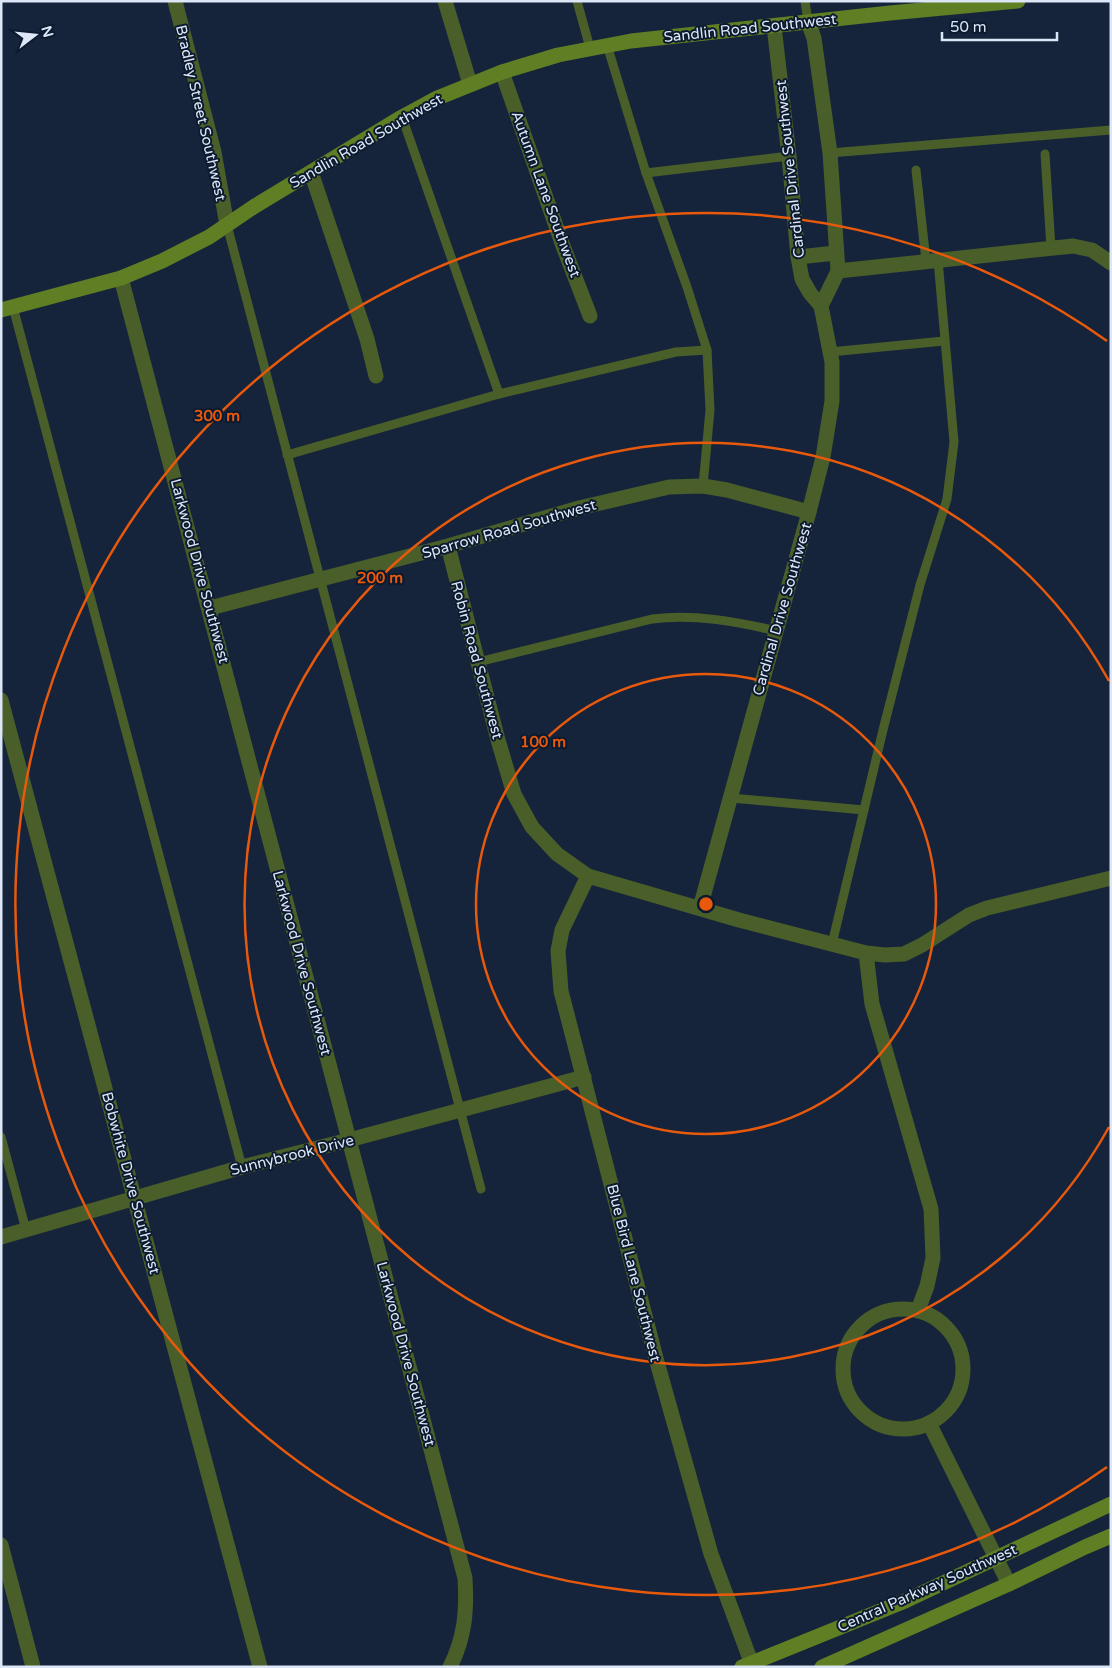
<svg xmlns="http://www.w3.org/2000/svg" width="1112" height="1668" font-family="'Varela Round',sans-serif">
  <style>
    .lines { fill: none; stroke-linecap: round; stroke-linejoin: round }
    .lane { stroke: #4a5e29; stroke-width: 9 }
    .street { stroke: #4a5e29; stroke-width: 15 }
    .secondary { stroke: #607e23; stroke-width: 15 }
    .ring { fill: none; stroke: #e8590c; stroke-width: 2.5 }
    .labels { text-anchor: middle; stroke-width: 4; stroke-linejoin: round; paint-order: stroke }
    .street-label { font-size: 15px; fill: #dce6f6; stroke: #0c1a30 }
    .centre { fill: #e8590c; stroke: #0c1a30; stroke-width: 2.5 }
    .ring-label { font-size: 15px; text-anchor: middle; font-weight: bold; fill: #e8590c; stroke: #0c1a30; stroke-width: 4; stroke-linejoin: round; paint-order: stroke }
  </style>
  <rect width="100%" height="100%" fill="#15243b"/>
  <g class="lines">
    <g class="lane">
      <polyline points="577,1 590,48"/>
      <polyline points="805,1 808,22"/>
      <polyline points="607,45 646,173 687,287 707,350 710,410 703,486"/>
      <polyline points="402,117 499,394"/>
      <polyline points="830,153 1111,130"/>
      <polyline points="1045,154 1051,248"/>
      <polyline points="916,170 926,261"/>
      <polyline points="646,173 789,156"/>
      <polyline points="227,225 481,1189"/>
      <polyline points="13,307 242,1167"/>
      <polyline points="830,352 944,341"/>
      <polyline points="287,455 499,394 676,352 707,350"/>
      <path d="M478,662L652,619C694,614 735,621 776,631"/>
      <polyline points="731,798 864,810"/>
      <polyline points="832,944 883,730 920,585 947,499 954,442 938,260"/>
      <polyline points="1,1137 26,1230"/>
    </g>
    <g class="street">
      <polyline points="175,1 214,152 227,225"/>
      <polyline points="445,1 470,84"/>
      <polyline points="808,22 814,38 830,153 838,271 821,306"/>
      <polyline points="502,72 563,246 590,316"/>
      <polyline points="311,172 367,339 376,376"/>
      <polyline points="798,257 836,253"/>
      <polyline points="838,271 1073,246 1092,250 1111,263"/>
      <path d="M121,278L465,1578C467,1611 465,1637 450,1667"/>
      <polyline points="448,546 498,740 514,794 532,827 557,854 588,876 739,920 866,953 885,955 904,954 922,945 969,915 987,908 1111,878"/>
      <polyline points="210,608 448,546 579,508 669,487 703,486 727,490 809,512"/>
      <polyline points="1,700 260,1667"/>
      <polyline points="588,876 562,930 558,951 561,991 657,1362 711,1554 753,1667"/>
      <polyline points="700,908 809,512 823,457 832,401 832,362 821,306 810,293 802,279 798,257 789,156 774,26"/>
      <polyline points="866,953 872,1004 931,1209 933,1258 927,1286 918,1310"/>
      <polyline points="1,1237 242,1167 349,1140 584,1077"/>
      <circle cx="903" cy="1369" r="60"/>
      <polyline points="929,1423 1009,1584"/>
      <polyline points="1,1545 33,1667"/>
    </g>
    <g class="secondary">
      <polyline points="1,310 121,278 162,261 209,237 255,206 402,117 435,99 502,72 558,55 631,41 890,13 1018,1"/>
      <polyline points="742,1667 905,1601 1111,1504"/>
      <polyline points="822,1667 1009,1584 1085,1547 1111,1536"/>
    </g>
  </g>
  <g class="ring">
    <circle cx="706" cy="904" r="230"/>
    <path d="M1109 1127A461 461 0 1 1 1109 681"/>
    <path d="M1107 1467A691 691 0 1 1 1107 341"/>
  </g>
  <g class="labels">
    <g class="street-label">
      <text transform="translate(750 28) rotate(-6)" y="5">Sandlin Road Southwest</text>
      <text transform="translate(201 113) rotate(77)" y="5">Bradley Street Southwest</text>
      <text transform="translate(366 141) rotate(-30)" y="5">Sandlin Road Southwest</text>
      <text transform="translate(790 169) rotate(-96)" y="5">Cardinal Drive Southwest</text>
      <text transform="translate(546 194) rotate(70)" y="5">Autumn Lane Southwest</text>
      <text transform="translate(509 529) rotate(-16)" y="5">Sparrow Road Southwest</text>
      <text transform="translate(200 571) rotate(75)" y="5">Larkwood Drive Southwest</text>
      <text transform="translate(782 609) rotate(-74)" y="5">Cardinal Drive Southwest</text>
      <text transform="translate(477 660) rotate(75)" y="5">Robin Road Southwest</text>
      <text transform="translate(302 963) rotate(75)" y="5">Larkwood Drive Southwest</text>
      <text transform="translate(292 1155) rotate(-14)" y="5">Sunnybrook Drive</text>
      <text transform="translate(131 1183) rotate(75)" y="5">Bobwhite Drive Southwest</text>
      <text transform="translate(634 1273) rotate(76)" y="5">Blue Bird Lane Southwest</text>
      <text transform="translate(406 1354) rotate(75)" y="5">Larkwood Drive Southwest</text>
      <text transform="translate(927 1588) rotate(-24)" y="5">Central Parkway Southwest</text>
    </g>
  </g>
  <circle cx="706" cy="904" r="8" class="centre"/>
  <g class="ring-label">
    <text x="217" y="421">300 m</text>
    <text x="380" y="583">200 m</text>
    <text x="543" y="747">100 m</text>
  </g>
  <rect width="1112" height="1668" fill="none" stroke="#dce6f6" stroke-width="5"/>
  <g transform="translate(35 35) rotate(74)" stroke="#0c1a30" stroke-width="4" paint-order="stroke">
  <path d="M0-4L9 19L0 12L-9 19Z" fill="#dce6f6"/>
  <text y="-8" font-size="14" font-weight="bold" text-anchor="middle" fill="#dce6f6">N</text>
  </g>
  <path d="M942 32v8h115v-8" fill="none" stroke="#dce6f6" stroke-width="2.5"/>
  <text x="950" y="32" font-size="15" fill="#dce6f6" stroke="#0c1a30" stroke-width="4" paint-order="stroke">50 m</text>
</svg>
